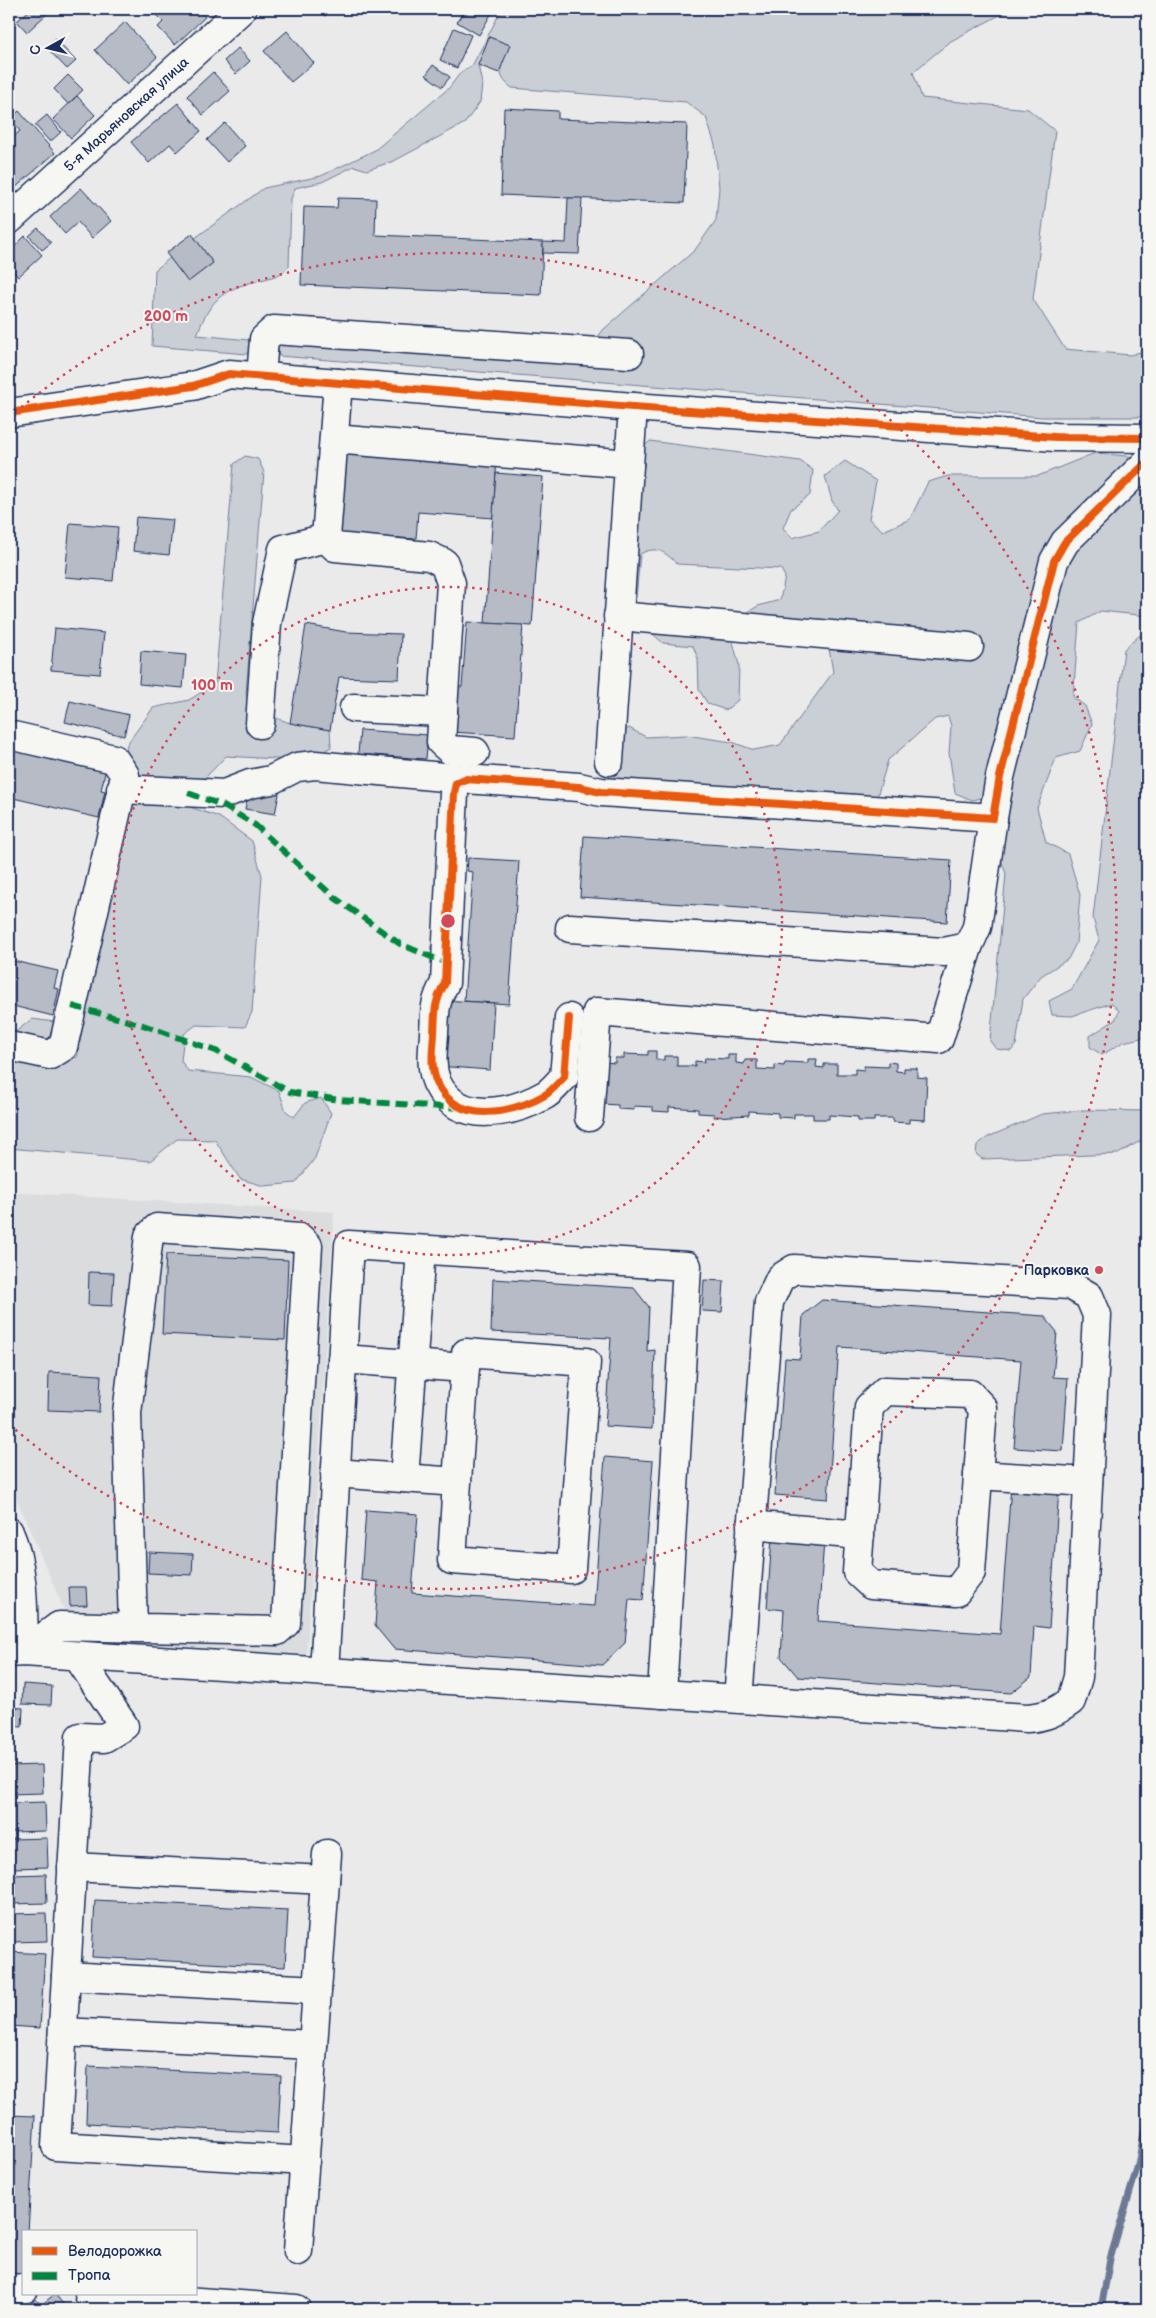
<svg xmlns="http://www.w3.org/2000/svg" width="1156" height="2318" font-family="'Balsamiq Sans',sans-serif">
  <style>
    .built { fill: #dadcde }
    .green { fill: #caced5; stroke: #727e9a }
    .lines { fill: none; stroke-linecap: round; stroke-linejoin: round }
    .stream { stroke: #6c7995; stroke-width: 7 }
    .building { fill: #b6bbc6; stroke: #1b2f5e }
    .minor-casing { stroke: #1b2f5e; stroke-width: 31 }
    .minor { stroke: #f6f6f2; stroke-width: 28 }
    .quiet { stroke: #00873e; stroke-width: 6; stroke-dasharray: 12 6; stroke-linecap: butt }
    .cycleway-casing { stroke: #f6f6f2; stroke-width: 11 }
    .cycleway { stroke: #e8590c; stroke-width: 8 }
    .ring { fill: none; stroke: #d1495b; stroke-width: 2.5; stroke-dasharray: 2.5 5 }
    .poi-dot { fill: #d1495b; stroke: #f6f6f2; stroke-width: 2 }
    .labels { text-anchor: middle; stroke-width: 4; stroke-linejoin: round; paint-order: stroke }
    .street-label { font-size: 14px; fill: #1b2f5e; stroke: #f6f6f2 }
    .poi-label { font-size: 14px; font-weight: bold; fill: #1b2f5e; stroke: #f6f6f2; text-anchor: end }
    .centre { fill: #d1495b; stroke: #f6f6f2; stroke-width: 2.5 }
    .ring-label { font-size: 15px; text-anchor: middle; font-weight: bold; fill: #d1495b; stroke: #f6f6f2; stroke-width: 4; stroke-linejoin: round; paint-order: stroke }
  </style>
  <rect width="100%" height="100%" fill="#e9eae9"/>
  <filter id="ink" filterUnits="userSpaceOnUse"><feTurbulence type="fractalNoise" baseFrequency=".02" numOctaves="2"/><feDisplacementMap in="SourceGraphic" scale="10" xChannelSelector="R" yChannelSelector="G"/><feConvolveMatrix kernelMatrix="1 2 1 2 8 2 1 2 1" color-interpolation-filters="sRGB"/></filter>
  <g filter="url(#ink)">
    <polygon class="built" points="9,1192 334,1212 306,1661 83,1646 68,1619 9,1481"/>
    <g class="green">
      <path d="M502,9H1011L951,41L913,72L922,98L1028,109L1055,131L1033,299L1065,349L1130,355L1147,350V417H1042L279,356L277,344L286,336L634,362L643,353L638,347L597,338L604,329L695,250L716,220L719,188L715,145L706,117L686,102L512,88C493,74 502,63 509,45L489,37L478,65L482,84L480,102L465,123L394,161L367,170L354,166L322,182L295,188L291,199L289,267C282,275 275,276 265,279C226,288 211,296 197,335L249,340L253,348L247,354L152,346L155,270L170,258L188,282L213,263L195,238L264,188L321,176L375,150L449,88L461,72L472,66Z"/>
      <path d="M650,441L800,461L813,470L810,495L791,509L783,528L792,538L819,531L838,510L832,501L825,476L845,461L876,481L869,519L883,531L910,519L928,482L948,476H1038L1095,453L1147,458V616L1101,611L1079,623L1073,697L1085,706L1092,724L1080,751L1056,758L1037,808L1046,842L1068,854L1080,895L1076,943L1068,959L1041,976L1023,999L1016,1045L1011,1051L996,1049L990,1041L1006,874L993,836V795L972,800L955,793L949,753L951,726L948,716L935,719L888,760L877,797L614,780L619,733L629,728L646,737L686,735L732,742L754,750L780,745L833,672L827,637L752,627L748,612L758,606L780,600L785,577L781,569L677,564C665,552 657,545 640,554L636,598L632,601L641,449Z"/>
      <polygon points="245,456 258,459 264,472 246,693 249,708 290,723 330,730 331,747 308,761 226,756 205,778 174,784 175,802 219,817 252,841 262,876 252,1012 245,1027 196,1025 184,1034 181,1061 188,1071 251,1077 279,1091 286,1111 294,1117 305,1103 321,1098 331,1113 315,1158 296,1183 264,1186 240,1179 215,1140 177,1139 150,1161 9,1148 9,1037 32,1019 62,1023 60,1063 77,1057 118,834 127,744 153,708 189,700 215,684 234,464"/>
      <polygon points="652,627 731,634 739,665 738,700 726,710 708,704 699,690 698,659 693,646 663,643 653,634"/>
      <polygon points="1140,635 1147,639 1147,992 1145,1037 1123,1042 1102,1055 1090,1047 1090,1036 1115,1020 1119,1011 1112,1003 1072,1016 1052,1015 1049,1001 1072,989 1099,940 1093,918 1124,649"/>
      <polygon points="1085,1110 1147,1111 1147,1137 1118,1154 982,1159 976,1154 977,1145 988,1137 1042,1114"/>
    </g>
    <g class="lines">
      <polyline class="stream" points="1101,2309 1110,2259 1138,2165 1147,2117"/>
    </g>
    <g class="building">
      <polygon points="31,9 51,10 27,32 17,21"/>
      <polygon points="158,9 198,9 205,17 175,45 158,27 163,22 154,13"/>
      <polygon points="317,9 332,9 325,16"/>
      <polygon points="465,9 494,9 479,35 457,22"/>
      <polygon points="125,22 157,57 127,85 95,50"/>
      <polygon points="454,28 471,35 457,68 440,60"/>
      <polygon points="287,31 314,63 291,82 264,51"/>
      <polygon points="489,37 510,45 499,73 478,65"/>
      <polygon points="55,39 76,61 67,69 46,47"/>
      <polygon points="238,48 250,61 236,74 224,61"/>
      <polygon points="433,65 450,77 442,87 426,75"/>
      <polygon points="213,72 230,91 203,115 187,96"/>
      <polygon points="68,75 83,90 68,104 54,89"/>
      <polygon points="77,96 95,115 71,138 53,119"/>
      <polygon points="178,103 201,131 177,152 170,144 149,163 131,142"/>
      <polygon points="504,108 558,111 558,119 687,124 684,203 501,195"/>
      <polygon points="19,111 55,153 15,188 9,181 9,141 20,131 10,119"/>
      <polygon points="47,115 61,132 50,142 35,125"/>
      <polygon points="225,123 245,146 227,162 207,140"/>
      <polygon points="81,188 111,221 92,238 78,222 65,234 50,217"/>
      <polygon points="338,198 376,199 375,235 543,242 541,295 301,285 304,207 337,208"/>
      <polygon points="568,198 582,198 579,254 543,253 543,242 566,243"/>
      <polygon points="38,228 51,243 42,250 29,236"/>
      <polygon points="192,234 213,263 188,282 166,253"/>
      <polygon points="25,236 42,255 18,277 9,266 9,252"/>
      <polygon points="342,451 497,458 493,518 418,512 416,539 336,534"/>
      <polygon points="496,473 543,477 532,626 485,623"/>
      <polygon points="136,517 173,520 169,555 133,551"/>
      <polygon points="70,523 118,527 113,581 65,577"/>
      <polygon points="467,622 523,625 515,736 452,732 455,686 462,687"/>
      <polygon points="306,625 346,632 401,634 399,679 339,677 330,730 290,723"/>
      <polygon points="55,628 104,633 100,674 51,670"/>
      <polygon points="141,651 186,655 183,688 139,684"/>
      <polygon points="70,701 129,715 124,736 65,722"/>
      <polygon points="360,730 428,735 426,759 358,754"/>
      <polygon points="9,746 106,769 101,790 105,791 99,818 9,797"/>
      <polygon points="249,789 279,794 275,814 245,809"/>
      <polygon points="584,836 951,860 947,922 580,897"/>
      <polygon points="468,858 519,861 509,1004 464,1001 473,872 467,871"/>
      <polygon points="9,960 58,971 54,988 59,989 53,1016 9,1005"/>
      <polygon points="442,1000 494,1003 490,1070 437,1066"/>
      <polygon points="648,1051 656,1051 656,1060 664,1060 664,1056 677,1056 677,1066 695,1066 695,1061 704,1062 705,1058 728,1059 728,1055 736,1055 736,1063 744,1064 745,1060 757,1060 757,1069 775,1070 775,1065 784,1066 785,1062 808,1063 808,1059 817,1059 816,1067 824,1068 824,1064 837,1064 837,1074 855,1074 855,1069 864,1070 864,1066 888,1067 888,1062 896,1063 896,1071 904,1072 904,1068 917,1068 917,1077 927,1078 925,1120 909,1119 909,1123 893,1122 893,1118 874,1118 874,1121 858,1121 858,1117 829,1115 829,1119 813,1119 813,1114 794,1114 794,1118 778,1117 778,1113 749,1111 749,1115 714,1117 714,1114 698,1113 698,1109 669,1107 669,1112 653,1111 653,1107 634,1106 634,1110 618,1109 618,1105 603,1104 605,1062 615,1063 615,1058 624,1058 624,1054 648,1055"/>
      <polygon points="166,1254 288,1260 285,1340 162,1334"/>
      <polygon points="89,1272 114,1273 112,1306 88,1305"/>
      <polygon points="493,1279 634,1288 649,1307 647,1351 655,1350 652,1429 605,1426 611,1338 491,1332"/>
      <polygon points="704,1280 724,1281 722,1312 702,1311"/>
      <polygon points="822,1300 1044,1316 1057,1332 1053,1377 1068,1378 1063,1451 1014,1448 1021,1360 839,1347 828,1499 775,1495 785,1358 800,1359 803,1315"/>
      <polygon points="49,1372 101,1375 99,1412 48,1410"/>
      <polygon points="605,1457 653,1461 643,1600 629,1599 625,1643 602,1665 394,1649 375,1626 378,1582 361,1580 366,1510 418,1514 412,1593 594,1606"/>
      <polygon points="1011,1485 1059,1489 1049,1628 1034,1626 1031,1677 1011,1693 798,1677 781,1657 784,1610 767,1608 772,1538 824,1541 818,1621 1000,1634"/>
      <polygon points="149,1552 193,1554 192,1575 148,1573"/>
      <polygon points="69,1587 86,1587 87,1605 70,1606"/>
      <polygon points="23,1684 52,1686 51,1705 22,1704"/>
      <polygon points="9,1707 23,1708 22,1727 9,1726"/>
      <polygon points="42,1765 43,1793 9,1794 9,1766"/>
      <polygon points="45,1802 46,1831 11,1832 10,1803"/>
      <polygon points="47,1838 48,1867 13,1868 12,1839"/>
      <polygon points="46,1874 47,1903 12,1904 12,1875"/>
      <polygon points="95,1900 288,1910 285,1967 92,1957"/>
      <polygon points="46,1913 47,1941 12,1942 11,1914"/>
      <polygon points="9,1952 45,1954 40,2028 9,2026"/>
      <polygon points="88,2066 281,2076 278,2133 86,2123"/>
      <polygon points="9,2115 35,2116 28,2232 24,2232 24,2278 9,2277"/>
      <polygon points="55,2294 67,2309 14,2309 11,2305 21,2296 28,2304 35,2298 41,2305"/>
    </g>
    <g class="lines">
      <defs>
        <g id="minor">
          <path id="s1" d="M9,220L242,9"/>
          <polyline points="261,377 264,339 274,330 629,354"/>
          <polyline points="338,383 326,538 335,547 429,556 444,563 451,583 441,742 450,750 475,752"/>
          <polyline points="9,413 193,386 229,374 633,407 1055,437 1147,438"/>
          <polyline points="334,439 629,464"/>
          <polyline points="618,616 969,647"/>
          <polyline points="354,708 443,712"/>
          <polyline points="260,724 267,623 283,549 326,538"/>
          <polyline points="9,735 114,759 125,775 63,1047 50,1055 9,1046"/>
          <polyline points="609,761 633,407"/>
          <polyline points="121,789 224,794 250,784 271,780 297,767 315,765 465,779"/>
          <polyline points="570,928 944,952 968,947 977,927 993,818"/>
          <path d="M569,1018L564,1077C558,1083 552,1091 545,1095C513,1113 457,1126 437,1083C430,1067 433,1050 434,1034C435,1012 434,1002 445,983L454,793L456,783L465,779L579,787L601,792L993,818L1000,777L1054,561L1065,542L1147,462"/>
          <polyline points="589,1117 597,1012 939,1039 968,947"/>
          <polyline points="342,1359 465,1368"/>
          <polygon points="885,1391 970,1394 983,1408 971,1572 956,1592 871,1585 857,1572 869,1407"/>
          <polyline points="335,1473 457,1482 452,1560 571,1569 586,1362 466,1353 457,1482"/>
          <polyline points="978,1475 1088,1482"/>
          <polyline points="404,1478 421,1250"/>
          <polyline points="751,1525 860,1535"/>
          <path d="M9,1532C25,1569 23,1613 24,1652L59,1626L277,1631L286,1623L308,1246L300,1238L157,1228L149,1236L127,1413L133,1628"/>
          <path d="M9,1653L24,1652L1027,1718C1045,1717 1056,1712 1071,1701L1078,1677L1097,1315L1089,1296L1070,1285L794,1269L780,1278L769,1302L738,1699"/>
          <polyline points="77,1656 124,1726 104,1738 80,1737 56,2146 305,2161"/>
          <polyline points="324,1672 349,1245 687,1266 662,1694"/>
          <polyline points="72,1867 325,1880"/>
          <polyline points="66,1976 317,1990"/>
          <polyline points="63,2032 313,2045"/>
          <polyline points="298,2251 327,1854"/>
          <polyline points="9,2288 24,2289"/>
          <polyline points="89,2294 296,2309"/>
        </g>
      </defs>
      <use href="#minor" class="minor-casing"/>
      <use href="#minor" class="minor"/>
      <g class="quiet">
        <polyline points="188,793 222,805 255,825 335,898 400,944 446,963"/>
        <polyline points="72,1006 143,1025 216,1051 290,1092 339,1100 459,1108"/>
      </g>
      <defs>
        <g id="cycleway">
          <polyline points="9,413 193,386 229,374 633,407 1055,437 1147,438"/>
          <path d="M569,1018L564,1077C558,1083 552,1091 545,1095C513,1113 457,1126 437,1083C430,1067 433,1050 434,1034C435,1012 434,1002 445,983L454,793L456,783L465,779L579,787L601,792L993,818L1000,777L1054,561L1065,542L1147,462"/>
        </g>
      </defs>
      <use href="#cycleway" class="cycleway-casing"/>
      <use href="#cycleway" class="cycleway"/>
    </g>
  </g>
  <g class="ring">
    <circle cx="448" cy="921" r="334"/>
    <path d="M10 417A668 668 0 1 1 10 1425"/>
  </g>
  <circle class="poi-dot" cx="1099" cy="1270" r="5"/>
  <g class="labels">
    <g class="street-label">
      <text dy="5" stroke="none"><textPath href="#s1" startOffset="158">5-я Марьяновская улица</textPath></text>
    </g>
    <g class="poi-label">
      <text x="1089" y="1275">Парковка</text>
    </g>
  </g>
  <circle cx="448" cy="921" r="8" class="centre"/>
  <g class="ring-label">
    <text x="166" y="321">200 m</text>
    <text x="212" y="690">100 m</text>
  </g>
  <rect width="1156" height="2318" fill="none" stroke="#f6f6f2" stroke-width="30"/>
  <rect x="15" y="15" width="1126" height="2288" fill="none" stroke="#1b2f5e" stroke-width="2" filter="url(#ink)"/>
  <rect x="22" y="2230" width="175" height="65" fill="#f6f6f2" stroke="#9ea6b7"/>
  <rect x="32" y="2247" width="25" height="8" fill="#e8590c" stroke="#9ea6b7"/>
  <text x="68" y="2256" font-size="15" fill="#1b2f5e">Велодорожка</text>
  <rect x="32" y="2272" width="25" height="8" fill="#00873e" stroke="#9ea6b7"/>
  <text x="68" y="2280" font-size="15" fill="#1b2f5e">Тропа</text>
  <g transform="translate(48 48) rotate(262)" stroke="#f6f6f2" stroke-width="4" paint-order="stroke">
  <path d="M0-4L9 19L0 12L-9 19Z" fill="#1b2f5e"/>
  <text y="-8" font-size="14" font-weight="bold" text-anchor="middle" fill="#1b2f5e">С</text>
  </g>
</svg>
